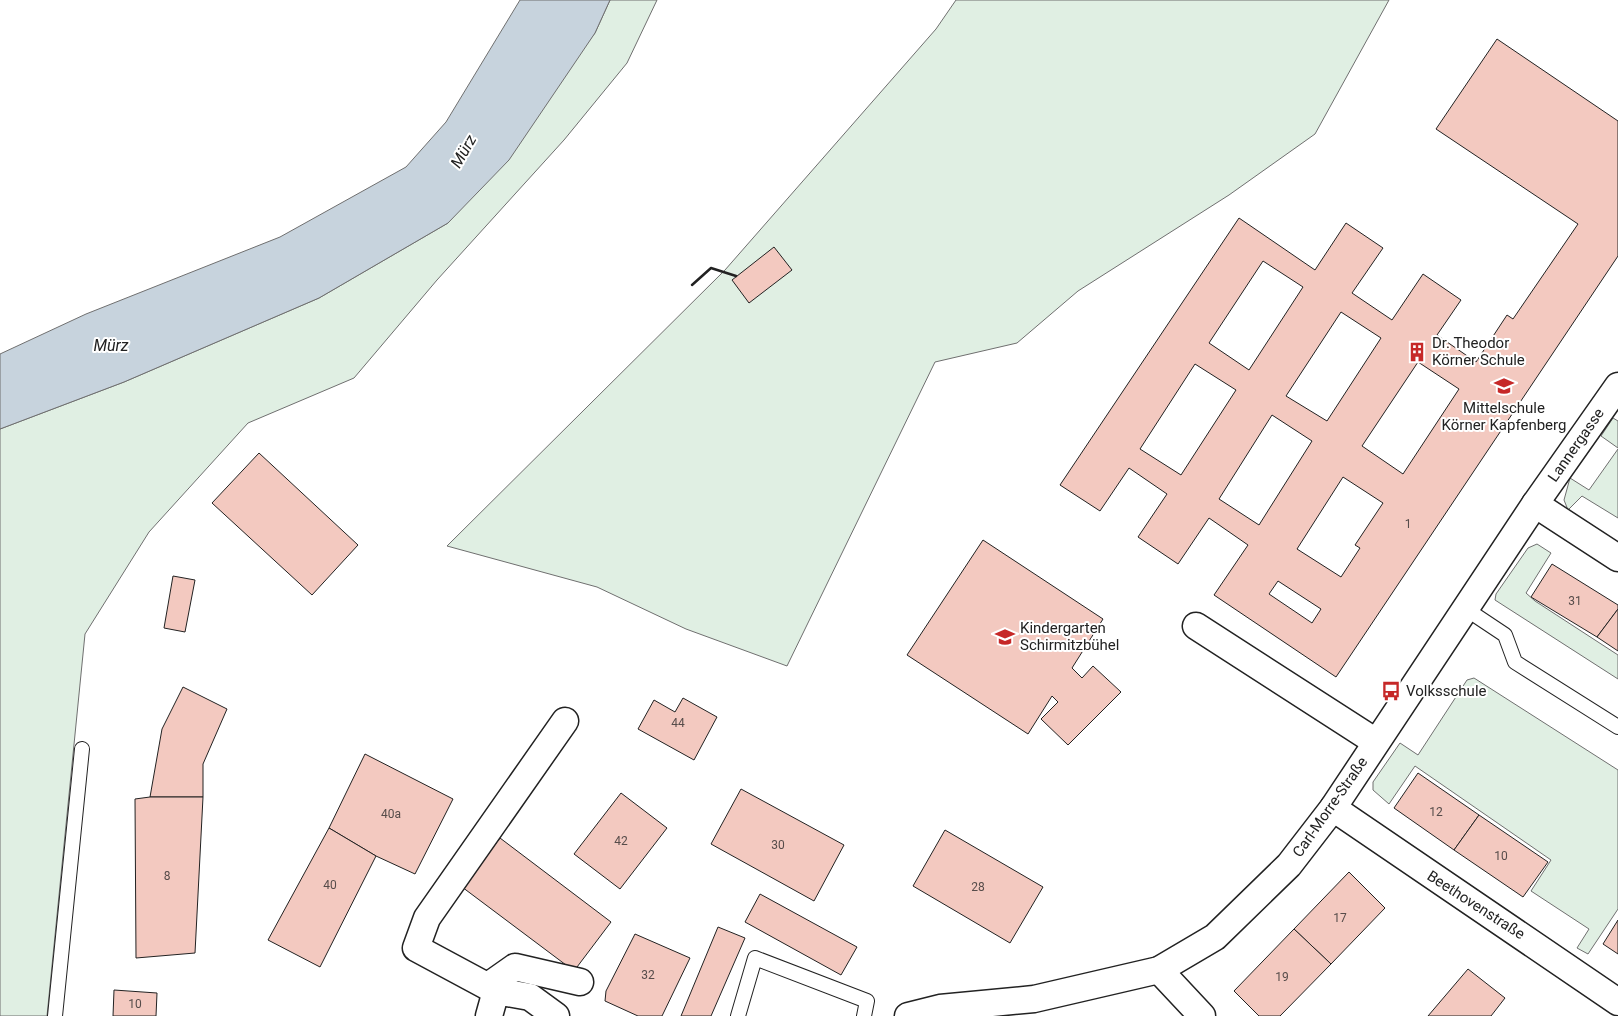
<svg xmlns="http://www.w3.org/2000/svg" width="1618" height="1016" font-family="Roboto,sans-serif">
  <style>
    .green { fill: #e0efe3; stroke: #6f6f6f }
    .water { fill: #c7d3dd; stroke: #6f6f6f }
    .building { fill: #f3c9c0; stroke: #222; fill-rule: evenodd }
    .lines { fill: none; stroke-linecap: round; stroke-linejoin: round }
    .service-casing { stroke: #222; stroke-width: 16 }
    .minor-casing { stroke: #222; stroke-width: 29 }
    .service { stroke: #fff; stroke-width: 14 }
    .minor { stroke: #fff; stroke-width: 26 }
    .wall { stroke: #222; stroke-width: 2.5 }
    .labels { text-anchor: middle; stroke-width: 4; stroke-linejoin: round; paint-order: stroke }
    .number-label { font-size: 12px; fill: #564c4a }
    .poi-label { font-size: 15px; fill: #222; stroke: #fff; text-anchor: start }
    .street-label { font-size: 15px; fill: #222; stroke: #fff }
    .water-label { font-size: 16px; font-style: italic; fill: #222; stroke: #fff }
  </style>
  <rect width="100%" height="100%" fill="#fff"/>
  <g class="green">
    <polygon points="610,0 657,0 627,63 564,140 437,280 354,378 248,423 149,532 85,634 47,1016 0,1016 0,429 124,382 319,298 448,223 595,33"/>
    <polygon points="956,0 1389,0 1315,134 1229,195 1078,291 1017,343 935,362 787,666 686,629 597,587 447,546 725,270 936,29"/>
    <polygon points="1613,418 1618,421 1618,448 1601,436"/>
    <polygon points="1618,449 1618,518 1582,496 1568,510 1564,500 1570,478 1589,490"/>
    <polygon points="1537,544 1551,553 1526,593 1535,601 1618,655 1618,679 1495,600 1496,594 1528,548"/>
    <polygon points="1474,678 1618,770 1618,909 1588,954 1577,948 1589,929 1531,891 1551,860 1415,766 1389,804 1373,790 1373,782 1400,743 1418,755 1467,680"/>
  </g>
  <polygon class="water" points="520,0 610,0 595,33 509,160 448,223 319,298 124,382 0,429 0,354 86,314 280,237 406,167 446,122"/>
  <g class="building">
    <path d="M1497,39L1618,121V256L1336,677L1214,595L1248,545L1209,518L1178,564L1138,537L1167,494L1129,468L1100,511L1060,485L1239,218L1315,270L1346,223L1383,248L1352,293L1392,320L1423,274L1461,300L1437,335L1476,362L1507,315L1513,319L1578,224L1436,129ZM1263,261L1303,287L1249,370L1209,343ZM1341,312L1381,338L1327,421L1286,396ZM1418,362L1459,389L1403,474L1362,446ZM1195,364L1236,390L1181,475L1140,449ZM1272,415L1312,441L1259,525L1219,499ZM1343,477L1383,503L1355,545L1360,548L1341,577L1297,549ZM1278,581L1321,609L1312,623L1269,594Z"/>
    <polygon points="774,247 792,270 749,303 732,280"/>
    <polygon points="259,453 358,545 312,595 212,503"/>
    <polygon points="983,540 1103,619 1072,668 1082,678 1093,666 1121,692 1068,745 1041,719 1058,702 1052,696 1028,734 907,655"/>
    <polygon points="1552,564 1618,605 1618,609 1597,637 1531,597"/>
    <polygon points="173,576 195,580 185,632 164,628"/>
    <polygon points="1618,609 1618,651 1597,637"/>
    <polygon points="183,687 227,709 203,764 203,797 150,797 162,729"/>
    <polygon points="683,698 717,717 694,760 638,729 654,700 675,712"/>
    <polygon points="365,754 453,799 415,874 376,856 329,828"/>
    <polygon points="1418,773 1479,815 1454,850 1394,808"/>
    <polygon points="741,789 844,845 814,901 711,844"/>
    <polygon points="621,793 667,828 620,889 574,854"/>
    <polygon points="150,797 203,797 195,953 136,958 135,799"/>
    <polygon points="1479,815 1548,862 1523,897 1454,850"/>
    <polygon points="329,828 376,856 320,967 268,940"/>
    <polygon points="945,830 1043,887 1010,943 913,886"/>
    <polygon points="500,838 611,922 574,971 462,887"/>
    <polygon points="1349,872 1385,908 1331,964 1294,929"/>
    <polygon points="760,894 857,947 841,975 745,922"/>
    <polygon points="1618,920 1618,954 1603,944"/>
    <polygon points="718,927 745,938 711,1016 681,1016"/>
    <polygon points="1294,929 1331,964 1280,1016 1259,1016 1234,991"/>
    <polygon points="635,934 690,958 662,1016 638,1016 605,1001 606,991"/>
    <polygon points="1468,969 1505,998 1491,1016 1428,1016"/>
    <polygon points="114,990 157,993 156,1016 113,1016"/>
  </g>
  <g class="lines">
    <defs>
      <g id="service">
        <polyline points="1466,609 1505,635 1515,662 1618,727"/>
        <polyline points="55,1016 82,749"/>
        <polyline points="738,1016 755,958 867,1001 864,1016"/>
      </g>
      <g id="minor">
        <polyline points="1535,504 1618,558"/>
        <polyline points="1196,626 1376,742"/>
        <polyline points="1333,808 1618,1002"/>
        <polyline points="1159,970 1202,1016"/>
        <polyline points="488,986 515,967 580,982"/>
        <polyline points="496,991 416,948 427,918 565,721"/>
        <polyline points="489,1016 496,991 530,997 556,1016"/>
        <polyline points="908,1016 940,1008 1034,999 1159,970 1215,937 1289,865 1333,808 1535,504 1618,386"/>
      </g>
    </defs>
    <use href="#service" class="service-casing"/>
    <use href="#minor" class="minor-casing"/>
    <use href="#service" class="service"/>
    <use href="#minor" class="minor"/>
    <polyline class="wall" points="692,285 711,268 736,276"/>
  </g>
  <defs>
    <symbol id="building-bare" viewBox="-9 -9 18 18"><path d="M-4-6H4V6H1V3H-1V6H-4ZM-2.5-4.3h1.7v1.8h-1.7ZM.8-4.3h1.7v1.8H.8ZM-2.5-1h1.7V.8h-1.7ZM.8-1h1.7V.8H.8Z" fill="#c62828" stroke="#fff" stroke-width="2.5" paint-order="stroke"/></symbol>
    <symbol id="school-bare" viewBox="-9 -9 18 18"><path d="M0-5L7-2L0 1L-7-2ZM-4 1L0 2.5L4 1V4Q0 6-4 4Z" fill="#c62828" stroke="#fff" stroke-width="2.5" paint-order="stroke"/></symbol>
    <symbol id="bus-bare" viewBox="-9 -9 18 18"><path d="M-5-6H5V4H4V6H2V4H-2V6H-4V4H-5ZM-3.5-4V0h7V-4ZM-3.5 1.2v1.5H-2V1.2ZM2 1.2v1.5H3.5V1.2Z" fill="#c62828" stroke="#fff" stroke-width="2.5" paint-order="stroke"/></symbol>
  </defs>
  <g fill-rule="evenodd">
    <use href="#building-bare" x="1403" y="338" width="28" height="28"/>
    <use href="#school-bare" x="1490" y="372" width="28" height="28"/>
    <use href="#school-bare" x="991" y="623" width="28" height="28"/>
    <use href="#bus-bare" x="1377" y="677" width="28" height="28"/>
  </g>
  <g class="labels">
    <g class="number-label">
      <text x="1408" y="528">1</text>
      <text x="1575" y="605">31</text>
      <text x="678" y="727">44</text>
      <text x="1436" y="816">12</text>
      <text x="391" y="818">40a</text>
      <text x="621" y="845">42</text>
      <text x="778" y="849">30</text>
      <text x="1501" y="860">10</text>
      <text x="167" y="880">8</text>
      <text x="330" y="889">40</text>
      <text x="978" y="891">28</text>
      <text x="1340" y="922">17</text>
      <text x="648" y="979">32</text>
      <text x="1282" y="981">19</text>
      <text x="135" y="1008">10</text>
    </g>
    <g class="poi-label">
      <text x="1432" y="348">Dr. Theodor<tspan x="1432" dy="17">Körner Schule</tspan></text>
      <text x="1504" y="413" text-anchor="middle">Mittelschule<tspan x="1504" dy="17">Körner Kapfenberg</tspan></text>
      <text x="1020" y="633">Kindergarten<tspan x="1020" dy="17">Schirmitzbühel</tspan></text>
      <text x="1406" y="696">Volksschule</text>
    </g>
    <g class="street-label">
      <text transform="translate(1576 445) rotate(-55)" y="5">Lannergasse</text>
      <text transform="translate(1330 807) rotate(-55)" y="5">Carl-Morre-Straße</text>
      <text transform="translate(1476 905) rotate(33)" y="5">Beethovenstraße</text>
    </g>
    <g class="water-label">
      <text transform="translate(463 151) rotate(-60)" y="6">Mürz</text>
      <text x="111" y="351">Mürz</text>
    </g>
  </g>
</svg>
